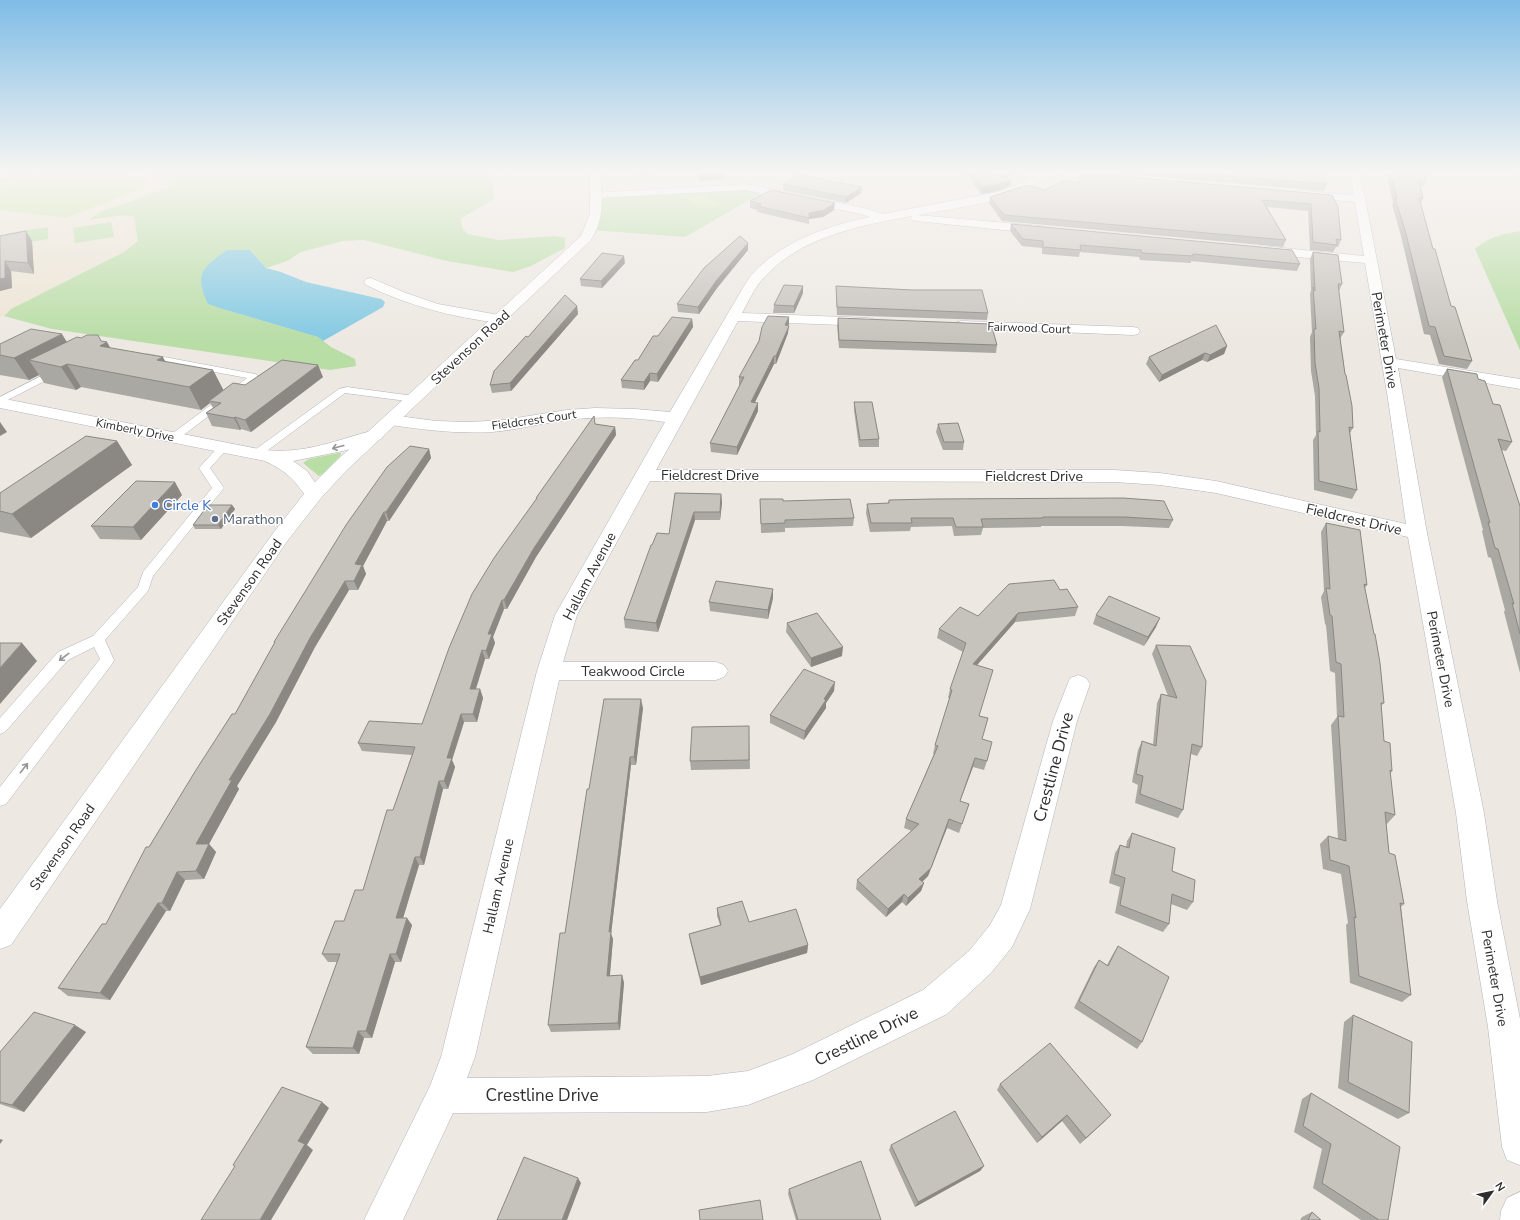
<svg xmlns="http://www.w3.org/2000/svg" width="1520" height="1220" font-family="'Nunito Sans',sans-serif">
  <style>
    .education { fill: #ece4d4 }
    .green { fill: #b8dda5 }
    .pitch { fill: #c8e3a3 }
    .water { fill: #82c9e2 }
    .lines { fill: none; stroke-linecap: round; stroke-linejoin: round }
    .service-casing { stroke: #b2b4bc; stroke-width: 1 }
    .minor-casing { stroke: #b2b4bc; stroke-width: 1 }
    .secondary-casing { stroke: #b2b4bc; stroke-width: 1 }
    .service { fill: #fff; fill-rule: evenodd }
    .minor { fill: #fff; fill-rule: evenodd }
    .secondary { fill: #fff; fill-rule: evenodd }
    .wall { fill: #aaa8a3 }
    .shaded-wall { fill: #8b8884 }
    .building { fill: #c6c3bd; stroke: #8b8884 }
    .oneway { stroke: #969696 }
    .shop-dot { fill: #3f7fe0; stroke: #fff; stroke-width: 1.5 }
    .service-dot { fill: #5c6f8a; stroke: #fff; stroke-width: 1.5 }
    .labels { text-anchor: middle; stroke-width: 3; stroke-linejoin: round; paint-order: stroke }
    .far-street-label { font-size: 12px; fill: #2e2e2e; stroke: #fff }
    .street-label { font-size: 14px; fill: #2e2e2e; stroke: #fff }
    .shop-label { font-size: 14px; fill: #366cbe; stroke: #fff; text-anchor: start }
    .service-label { font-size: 14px; fill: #4e5e75; stroke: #fff; text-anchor: start }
    .near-street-label { font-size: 17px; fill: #2e2e2e; stroke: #fff }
  </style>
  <rect width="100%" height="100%" fill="#ede8e2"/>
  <polygon class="education" points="41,172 137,172 166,179 169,182 168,188 100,212 89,219 102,219 125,215 134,217 138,241 124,252 11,309 0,318 0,183 12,181"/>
  <g class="green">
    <polygon points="16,172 41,172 12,181 0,183 0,177"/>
    <polygon points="137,172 491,172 494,199 460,219 463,229 468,234 498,240 555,236 565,238 565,248 531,266 513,272 447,261 364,240 343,241 301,252 287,261 266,268 250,250 226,310 318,337 331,347 355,359 356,366 330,370 52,329 4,316 11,309 124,252 138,241 134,217 125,215 89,220 100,212 168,188 169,182 166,179"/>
    <polygon points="746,187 765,191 685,237 591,230 596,195"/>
    <polygon points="111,222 114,237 75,243 73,228"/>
    <polygon points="48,227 48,239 7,246 8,233"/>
    <path d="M1520,231V350L1475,249C1488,237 1503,234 1520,231Z"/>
    <polygon points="339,453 341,453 341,455 324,473 319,476 303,463 309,459"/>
  </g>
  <g class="pitch">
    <polygon points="50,172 105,172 149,179 145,188 65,218 0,210 0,187"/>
    <polygon points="703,195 719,205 702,209 687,198"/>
  </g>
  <path class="water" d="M227,250H250L266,268L281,272L306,282L381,299L385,302L383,307L323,341L318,337L226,310L208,304C194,273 202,268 227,250Z"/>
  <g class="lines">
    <defs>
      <g id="service">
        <polygon points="148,354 255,374 260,377 177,440 169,440 168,438 169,436 247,378 145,359 144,357 145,355"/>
        <polygon points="57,368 62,371 60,373 0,404 0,397"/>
        <polygon points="347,387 414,396 419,399 414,402 345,393 260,456 252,456 251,454 252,452 339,389"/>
        <polygon points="223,445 228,448 210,468 224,488 153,576 148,591 105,640 114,660 112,664 6,804 0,806 0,787 100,659 94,647 68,660 5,732 0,734 0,718 58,652 93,636 138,587 143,572 212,488 199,468 219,446"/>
      </g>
      <g id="minor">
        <path d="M1038,172H1049C1028,201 952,208 917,215L1041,226L1045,228L1047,230L1045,232L1041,234L916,221L912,220L910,218L912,216C858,226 798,237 761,281C753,290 748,303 742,313L868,318L873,319L875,322L873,325L868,326L738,321L656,470H1114L1160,473L1216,481L1406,524L1388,399L1365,263L1263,254L1259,253L1257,250L1259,247L1263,246L1364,256L1355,202L1303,197L1298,194L1303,191L1354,195L1350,172H1360L1396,359L1520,379V389L1398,368L1427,533L1484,813L1497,901L1520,1019V1165L1507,1160L1502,1147L1488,1027L1467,901L1456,813L1408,537L1216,493L1160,485L1114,482L650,481L577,615L563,662H716L724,665L728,671L724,677L716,680H559L475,1057L467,1078L707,1076L748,1071L793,1054L923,990L969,951L990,925L1001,905L1053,721L1070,678L1078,675L1086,678L1090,684L1077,721L1030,909L1012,947L991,973L947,1014L813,1080L748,1105L707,1112L453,1113L403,1220H364L430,1086L441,1057L537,671L555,615L665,422C632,417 600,416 567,420C542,423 517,430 492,432C458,434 425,430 391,425L385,424L383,420L385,416L391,415L436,421L470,422L503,420L567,410L595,408L635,409L670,412L747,281C772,245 828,225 870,217L861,214L746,190L596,198L592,197L591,195L592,193L746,184L864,208L883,214L998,192L1027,181Z"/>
        <path d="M1053,172C1065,172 1107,169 1114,177L1109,180L1058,175Z"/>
        <polygon points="1513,172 1520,172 1520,176"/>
        <path d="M371,278L406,293L438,304L499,315L504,316L506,319L504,322L499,323C452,317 409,306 366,285L364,282L366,279Z"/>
        <polygon points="962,321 1133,327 1138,328 1140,331 1138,334 1133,335 957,328 955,325 957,322"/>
        <path d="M0,398L264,450C308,454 335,440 375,430L381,431L384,435L381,439L343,451L293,461L307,471L323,494L321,498L314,500L307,498C294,479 286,471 265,461L0,408Z"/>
        <polygon points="1520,1192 1520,1220 1500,1220 1501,1211 1507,1198"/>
      </g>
      <path id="secondary" d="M590,172H600C602,196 605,220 590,241L346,471L321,498L288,540L11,945L0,949V909L274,532L307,490L334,463L581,236L590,214Z"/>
    </defs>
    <use href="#service" class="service-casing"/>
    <use href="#minor" class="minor-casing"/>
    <use href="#secondary" class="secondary-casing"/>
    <use href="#service" class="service"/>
    <use href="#minor" class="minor"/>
    <use href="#secondary" class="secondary"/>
  </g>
  <g class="wall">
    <polygon points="638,172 657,172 657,173 638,174"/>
    <polygon points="965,172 987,172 1007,178 1010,186 998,191 981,194"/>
    <polygon points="1101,172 1321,172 1327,184 1324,191"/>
    <polygon points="1386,172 1424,172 1426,181 1423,187 1420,187 1423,198 1421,203 1433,249 1451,306 1472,361 1467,369 1439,364 1430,335 1424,334 1401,236 1392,204 1393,203"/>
    <polygon points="1080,174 1332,195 1341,240 1338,247 1336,247 1333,252 1310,250 1308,211 1267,207 1286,240 1283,247 1002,221 989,203 990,197 1045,190 1078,183"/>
    <polygon points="783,184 861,193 846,203 783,190"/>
    <polygon points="750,201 834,210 823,217 809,219 809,224 757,212 757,210 750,208"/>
    <polygon points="1011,224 1300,264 1297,271 1191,261 1191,263 1140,260 1139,257 1080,252 1079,257 1042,254 1042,248 1022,246 1010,231"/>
    <polygon points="0,236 32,241 34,274 11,271 12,288 0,291"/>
    <polygon points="748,243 748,250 717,288 699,314 678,312 677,304"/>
    <polygon points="1313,252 1342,284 1339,291 1344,332 1340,339 1345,374 1353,428 1350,433 1357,490 1352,499 1314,490 1313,440 1316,435 1315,396 1311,371 1310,337 1312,332 1310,294 1311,290 1310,259"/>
    <polygon points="625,263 602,288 581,286 580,279"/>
    <polygon points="803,286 803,293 794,313 773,313 774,305"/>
    <polygon points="836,286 988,313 987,320 837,315 836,294"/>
    <polygon points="577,306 578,314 511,391 492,393 490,385"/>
    <polygon points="789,317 789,324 788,326 788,333 776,364 774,364 755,402 758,411 737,455 711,452 710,443 740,385 739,385 739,377"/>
    <polygon points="838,318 997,345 996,353 839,348 837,326"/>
    <polygon points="692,319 693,327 658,382 650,381 644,390 622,388 621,380 658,336"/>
    <polygon points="101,341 110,348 165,362 213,370 223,390 245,385 323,377 251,432 241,429 240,430 212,426 206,413 213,408 210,403 201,410 81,387 76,390 44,383 39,375 29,380 0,375 0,344"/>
    <polygon points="1227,346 1224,354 1207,362 1202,360 1159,382 1146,364 1149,357"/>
    <polygon points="1447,369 1478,379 1512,442 1506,451 1501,450 1520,506 1520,673 1504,612 1505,610 1491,558 1488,557 1482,531 1483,530 1442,377"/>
    <polygon points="854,402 879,439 879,447 859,447 854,410"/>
    <polygon points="595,424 615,427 616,435 536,557 507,609 504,609 493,637 495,643 489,659 485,659 476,689 480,689 483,698 477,722 464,722 452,760 455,767 448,789 443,789 424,865 419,865 403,918 412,925 401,962 395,962 372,1038 364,1038 359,1054 313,1054 306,1047 337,962 328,962 322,954 344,921 363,890 393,810 412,755 362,751 358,743 422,724 536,500 536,498"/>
    <polygon points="938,424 964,442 963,450 943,450 936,432"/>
    <polygon points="117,441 132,465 31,538 0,532 0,493"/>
    <polygon points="429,449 431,458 389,521 387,521 363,566 366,574 358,590 349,590 315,647 276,722 237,786 239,789 209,844 216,852 204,879 185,880 170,911 166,911 110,1000 68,996 58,988 106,924 149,847 235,714 274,644 274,642"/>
    <polygon points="675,493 721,494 722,503 720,520 695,520 658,632 625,628 624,619 652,545 669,534"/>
    <polygon points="182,495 141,540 100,539 91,526"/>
    <polygon points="760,499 783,501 854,518 853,526 785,528 785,532 761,533"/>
    <polygon points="889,500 1173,520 1169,528 1122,526 1041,526 1041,527 983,528 981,535 954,536 952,526 911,527 910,531 870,532 866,513 867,504 888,503"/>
    <polygon points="232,505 235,509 221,529 195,529 193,525"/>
    <polygon points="1326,523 1367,585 1365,588 1384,703 1381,706 1384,741 1392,771 1390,774 1395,815 1387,824 1386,823 1389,853 1404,904 1401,907 1411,995 1402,1002 1350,983 1346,925 1348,923 1341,874 1323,869 1320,844 1328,836 1338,839 1331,725 1337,717 1335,673 1330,671 1326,625 1325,624 1321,597 1324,591 1321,532"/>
    <polygon points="773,589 773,598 768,619 710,611 709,602"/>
    <polygon points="1060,590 1078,607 1075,616 1015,622 977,665 979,716 982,739 987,761 984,770 973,767 960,801 969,804 959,833 947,828 928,876 922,882 924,883 921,891 906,906 902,902 886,917 856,889 857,880 912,831 904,828 906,819 934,754 933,754 935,745 950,698 948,698 950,689 963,652 937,638 939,629"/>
    <polygon points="1096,615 1156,627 1144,646 1093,624"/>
    <polygon points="787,623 842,656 811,667 786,632"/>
    <polygon points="1156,645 1202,747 1197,756 1191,754 1183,810 1178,818 1135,803 1138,785 1132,782 1138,750 1142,741 1153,744 1157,703 1161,694 1168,696 1152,654"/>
    <polygon points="834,691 826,703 826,708 804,740 770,723 770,715"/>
    <polygon points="643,708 636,765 631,765 611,934 613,939 610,976 622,975 624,983 620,1030 551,1032 548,1025 565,933 589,789"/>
    <polygon points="749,726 750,769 691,770 690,761"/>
    <polygon points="1132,833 1172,871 1193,902 1187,910 1171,904 1169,924 1163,932 1115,913 1120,887 1109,883 1115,853 1120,845 1126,847 1127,841"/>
    <polygon points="717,908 749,922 808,945 807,953 701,985 690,941 689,934 720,925 717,916"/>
    <polygon points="1118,946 1142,1042 1137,1049 1074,1008 1094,967 1099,960 1107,965 1113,954"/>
    <polygon points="1353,1015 1409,1113 1398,1119 1338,1088 1344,1022"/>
    <polygon points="86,1032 24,1112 0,1104 0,1052"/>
    <polygon points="1000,1084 1105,1121 1080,1144 1062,1121 1037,1143 997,1090"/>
    <polygon points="1311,1093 1388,1220 1361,1220 1313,1188 1322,1149 1294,1132 1302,1099"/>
    <polygon points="891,1145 984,1166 980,1171 915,1207 889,1150"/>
    <polygon points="789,1189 881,1220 796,1220 788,1194"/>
    <polygon points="1312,1212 1321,1220 1300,1220 1302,1217"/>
  </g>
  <g class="shaded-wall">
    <polygon points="724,172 724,179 699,181 699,174"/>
    <polygon points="1009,172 1013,172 1004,182 1011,180 1010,186 998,191 981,194 982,187 1004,177"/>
    <polygon points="862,187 861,193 846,203 846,197"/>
    <polygon points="835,203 834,210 823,217 809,219 809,213"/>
    <polygon points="26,231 32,241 34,274 28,263"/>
    <polygon points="748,243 748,250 717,288 699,314 698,307 716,281"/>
    <polygon points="624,256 625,263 602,288 601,281"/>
    <polygon points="5,261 11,271 12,288 0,291 0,279"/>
    <polygon points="803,286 803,293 794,313 794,306"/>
    <polygon points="577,306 578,314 511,391 510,383"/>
    <polygon points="789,317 789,324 784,333 785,325"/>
    <polygon points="692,319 693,327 658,382 657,374"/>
    <polygon points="789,326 788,333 776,364 776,356"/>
    <polygon points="62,334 76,357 29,360 39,375 29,380 14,358"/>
    <polygon points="107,342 120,365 100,346"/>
    <polygon points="1227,346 1224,354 1207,362 1210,355"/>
    <polygon points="1205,353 1202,360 1159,382 1162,375"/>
    <polygon points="774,356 774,364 751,410 751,402"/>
    <polygon points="163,357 175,380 157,360"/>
    <polygon points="67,364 81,387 76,390 61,367"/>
    <polygon points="318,365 323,377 251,432 245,420"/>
    <polygon points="213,370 225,393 209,401 210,403 201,410 189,387"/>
    <polygon points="650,373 650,381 644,390 644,382"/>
    <polygon points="758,403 758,411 737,455 737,447"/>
    <polygon points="235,417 241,429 240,430 234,418"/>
    <polygon points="0,422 7,432 0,436"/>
    <polygon points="615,427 616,435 536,557 507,609 504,600 534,548"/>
    <polygon points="117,441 132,465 31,538 12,514"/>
    <polygon points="429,449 431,458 389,521 386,512"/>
    <polygon points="175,482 182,495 141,540 133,527"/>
    <polygon points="721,494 722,503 720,520 720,512"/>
    <polygon points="232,505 235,509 221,529 218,525"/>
    <polygon points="384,512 387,521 363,566 366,574 358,590 354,581 355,564"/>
    <polygon points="694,512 695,520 658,632 656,623"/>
    <polygon points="345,581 349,590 315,647 276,722 237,786 239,789 209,844 216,852 204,879 196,871 196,844 229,780 310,638"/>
    <polygon points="773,589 773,598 768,619 768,610"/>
    <polygon points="502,600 504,609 493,637 495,643 489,659 486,651 488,634"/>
    <polygon points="1018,613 1015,622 970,673 973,664"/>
    <polygon points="1160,618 1156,627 1144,646 1148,637"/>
    <polygon points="22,643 37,661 0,704 0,668"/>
    <polygon points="843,647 842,656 811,667 811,658"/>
    <polygon points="482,650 485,659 473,698 470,689"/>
    <polygon points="835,682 834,691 826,703 826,708 804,740 805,731 824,699"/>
    <polygon points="480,689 483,698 477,722 473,714"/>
    <polygon points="641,699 643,708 636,765 634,757"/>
    <polygon points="461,714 464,722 452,760 455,767 448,789 444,781 447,758"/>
    <polygon points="630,757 631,765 611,934 613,939 609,983 607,976 609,932"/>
    <polygon points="975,758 973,767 957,809 960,801"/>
    <polygon points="439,781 443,789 424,865 420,857"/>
    <polygon points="949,819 947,828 928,876 917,887 919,879"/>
    <polygon points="415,857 419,865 401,925 396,918"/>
    <polygon points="177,872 185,880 170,911 162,903"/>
    <polygon points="924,883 921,891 906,906 908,898"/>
    <polygon points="904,894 902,902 886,917 888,909"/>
    <polygon points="158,903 166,911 110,1000 100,993"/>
    <polygon points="407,918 412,925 401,962 396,954"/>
    <polygon points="808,945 807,953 701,985 700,977"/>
    <polygon points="390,954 395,962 372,1038 366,1031"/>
    <polygon points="622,975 624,983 620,1030 618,1023"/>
    <polygon points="75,1025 86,1032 24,1112 12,1105"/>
    <polygon points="358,1031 364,1038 359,1054 353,1048"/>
    <polygon points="322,1102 329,1108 307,1145 313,1150 271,1220 260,1220 298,1141"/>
    <polygon points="1067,1115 1062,1121 1037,1143 1042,1137"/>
    <polygon points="1111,1115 1105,1121 1080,1144 1086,1138"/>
    <polygon points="0,1139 3,1140 0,1144"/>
    <polygon points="984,1166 980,1171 915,1207 918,1202"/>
    <polygon points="578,1178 581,1183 567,1220 562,1220"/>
  </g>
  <g class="building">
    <polygon points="700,172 724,172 723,173 699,174"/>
    <polygon points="971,172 987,172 999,176 1000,172 1009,172 1004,177 1011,180 999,184 982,187"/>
    <polygon points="1177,172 1321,172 1327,184"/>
    <polygon points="1390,172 1424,172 1426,181 1418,180 1423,198 1419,198 1433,249 1435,249 1451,306 1455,307 1472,361 1444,356 1435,327 1429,326 1405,230 1395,198 1397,198"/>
    <polygon points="1084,173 1332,195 1338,207 1341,240 1336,239 1337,245 1313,242 1311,204 1262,200 1286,240 1004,215 990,197 1027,185 1045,190 1065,180 1079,183 1080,174 1084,174"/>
    <polygon points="800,175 862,187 846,197 783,184"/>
    <polygon points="771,190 835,203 824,210 809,213 809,218 757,206 761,204 750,201"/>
    <polygon points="1011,224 1292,250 1300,264 1193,254 1193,256 1142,253 1141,250 1080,245 1081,250 1043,247 1043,241 1023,239"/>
    <polygon points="26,231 28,263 5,261 5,278 0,279 0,236"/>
    <polygon points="740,236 748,243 716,281 698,307 677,304 704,268"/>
    <polygon points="1313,252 1338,255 1342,284 1338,284 1344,332 1339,331 1345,374 1346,375 1352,406 1353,428 1349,427 1357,490 1319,481 1318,431 1320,432 1319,388 1315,363 1314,329 1316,329 1313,287 1315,291"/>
    <polygon points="602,253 624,256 601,281 580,279"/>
    <polygon points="784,285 803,286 794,306 774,305"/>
    <polygon points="836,286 912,290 982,290 988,313 837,307"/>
    <polygon points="565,295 577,306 510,383 490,385 494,371 526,336 528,337"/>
    <polygon points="768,316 789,317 785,325 789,326 776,356 774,356 751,402 758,403 737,447 710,443 744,377 739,377 759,341 762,327"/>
    <polygon points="672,317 692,319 657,374 650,373 644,382 621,380 635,360 638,360 653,336 658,336"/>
    <polygon points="838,318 991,324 997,345 839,340"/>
    <polygon points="1216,325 1227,346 1210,355 1205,353 1162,375 1149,357"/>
    <polygon points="31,329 62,334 14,358 0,355 0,344"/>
    <polygon points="87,335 98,335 101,341 107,342 100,346 163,357 157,360 213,370 189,387 67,364 61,367 29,360 77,337 81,338"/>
    <polygon points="282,360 318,365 245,420 235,417 234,418 206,413 221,403 209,401 233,383 245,385"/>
    <polygon points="1447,369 1477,374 1478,379 1485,381 1493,404 1500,405 1512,442 1498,439 1520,506 1520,634 1512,603 1514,604 1498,549 1495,548 1488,522 1490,523"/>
    <polygon points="854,402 872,402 879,439 860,440"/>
    <polygon points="594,416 595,424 615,427 534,548 504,600 502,600 488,634 492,634 486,651 482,650 470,689 480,689 473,714 461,714 447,758 452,758 444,781 439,781 420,857 415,857 396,918 407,918 396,954 390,954 366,1031 358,1031 353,1048 306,1047 340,954 322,954 335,921 344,921 355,890 363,890 387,810 393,810 415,747 358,743 369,721 422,724 449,648 472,594 494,558 537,498 536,498"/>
    <polygon points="958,423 964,442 944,442 938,424"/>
    <polygon points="86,436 117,441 12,514 0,511 0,493"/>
    <polygon points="410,446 429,449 386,512 384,512 355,564 362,565 354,581 345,581 310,638 270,714 229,780 232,780 196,844 209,844 196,871 177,872 162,903 158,903 100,993 58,988 102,924 106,924 146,847 149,847 196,770 232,714 235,714 275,642 274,642 346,525 387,467"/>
    <polygon points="136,481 175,482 133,527 91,526"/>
    <polygon points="675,493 721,494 720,512 694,512 656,623 624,619 651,545 652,545 657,533 669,534"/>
    <polygon points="1123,498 1164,501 1173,520 1125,517 1043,517 1043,518 981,519 983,527 956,527 953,518 911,518 912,523 871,523 867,504 889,503 889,500 932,499"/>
    <polygon points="760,499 783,499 783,501 850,499 854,518 785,520 785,523 761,524"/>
    <polygon points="208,505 232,505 218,525 193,525"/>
    <polygon points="1326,523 1360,530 1367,585 1364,584 1374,634 1375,634 1380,663 1384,703 1381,703 1384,741 1390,743 1392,771 1390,770 1395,815 1385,812 1389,853 1395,855 1404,904 1400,903 1411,995 1359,976 1354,917 1356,918 1349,866 1330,860 1328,836 1346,841 1338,716 1344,717 1341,664 1336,662 1332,616 1330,615 1326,588 1330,589"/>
    <polygon points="1054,580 1060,590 1067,589 1078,607 1018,613 973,664 993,670 979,716 988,718 982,739 992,742 987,761 975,758 960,801 969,804 962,824 949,819 931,868 919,879 924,883 908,898 904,894 888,909 857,880 919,824 906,819 938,746 935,745 952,690 950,689 966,643 939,629 960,607 978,616 1009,584"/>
    <polygon points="716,581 773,589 768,610 709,602"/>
    <polygon points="1109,596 1160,618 1148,637 1096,615"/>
    <polygon points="817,613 843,647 811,658 787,623"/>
    <polygon points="0,643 22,643 0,668"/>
    <polygon points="1156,645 1190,646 1206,681 1202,747 1192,744 1183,810 1140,794 1143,776 1136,774 1142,741 1156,746 1161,694 1177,698"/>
    <polygon points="804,669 835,682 824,699 826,700 805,731 770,715"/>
    <polygon points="604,699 641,699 634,757 630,757 609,932 611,931 607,976 622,975 618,1023 548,1025 560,933 565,933 587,789 589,789"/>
    <polygon points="749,726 749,760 690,761 692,727"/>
    <polygon points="1132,833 1175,848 1172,871 1195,880 1193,902 1172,894 1169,924 1120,905 1125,878 1114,874 1120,845 1129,848"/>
    <polygon points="742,901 749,922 796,909 808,945 700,977 689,934 721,925 717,908"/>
    <polygon points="1118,946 1169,977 1142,1042 1079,1001 1099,960 1108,966"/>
    <polygon points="34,1012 75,1025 12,1105 0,1102 0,1052"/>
    <polygon points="1353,1015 1412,1042 1409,1113 1348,1082"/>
    <polygon points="1050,1043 1111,1115 1086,1138 1067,1115 1042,1137 1000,1084"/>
    <polygon points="282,1087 322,1102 298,1141 305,1144 260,1220 201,1220 235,1166 233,1165"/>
    <polygon points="1311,1093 1400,1147 1388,1220 1379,1220 1322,1183 1331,1144 1303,1126"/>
    <polygon points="955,1111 984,1166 918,1202 891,1145"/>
    <polygon points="524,1157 578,1178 562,1220 497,1220"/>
    <polygon points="861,1161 881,1220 798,1220 789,1189"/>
    <polygon points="760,1200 763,1220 700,1220 699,1210"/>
    <polygon points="1312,1212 1321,1220 1308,1220"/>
  </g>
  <defs><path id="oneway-shaft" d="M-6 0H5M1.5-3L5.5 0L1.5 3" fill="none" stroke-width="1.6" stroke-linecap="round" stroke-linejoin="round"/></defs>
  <g class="oneway">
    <use href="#oneway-shaft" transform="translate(338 447) rotate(165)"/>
    <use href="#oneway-shaft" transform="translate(64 657) rotate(143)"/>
    <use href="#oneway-shaft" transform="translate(24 768) rotate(-52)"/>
  </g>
  <linearGradient id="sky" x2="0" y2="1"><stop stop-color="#7fbce6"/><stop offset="0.5" stop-color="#f7f5f2"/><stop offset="1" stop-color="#f7f5f2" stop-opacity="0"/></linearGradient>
  <rect width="1520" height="343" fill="url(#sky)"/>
  <circle class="shop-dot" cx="155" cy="505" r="4"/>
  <circle class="service-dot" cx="215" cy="519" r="4"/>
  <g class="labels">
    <g class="far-street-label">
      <text transform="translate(1029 328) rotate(2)" y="4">Fairwood Court</text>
      <text transform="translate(534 420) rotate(-8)" y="4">Fieldcrest Court</text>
      <text transform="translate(135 430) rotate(11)" y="4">Kimberly Drive</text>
    </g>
    <g class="street-label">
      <text transform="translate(1385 340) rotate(80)" y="5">Perimeter Drive</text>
      <text transform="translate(470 347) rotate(-43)" y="5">Stevenson Road</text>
      <text x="710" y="480">Fieldcrest Drive</text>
      <text x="1034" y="481">Fieldcrest Drive</text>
      <text transform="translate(1354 519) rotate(13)" y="5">Fieldcrest Drive</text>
      <text transform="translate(589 576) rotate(-62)" y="5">Hallam Avenue</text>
      <text transform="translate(249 582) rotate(-55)" y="5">Stevenson Road</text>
      <text transform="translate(1441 659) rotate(79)" y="5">Perimeter Drive</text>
      <text x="633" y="676">Teakwood Circle</text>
      <text transform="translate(62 847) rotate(-55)" y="5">Stevenson Road</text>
      <text transform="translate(498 886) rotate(-77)" y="5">Hallam Avenue</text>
      <text transform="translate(1495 978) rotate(80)" y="5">Perimeter Drive</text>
    </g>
    <g class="shop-label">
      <text x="163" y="510">Circle K</text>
    </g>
    <g class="service-label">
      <text x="223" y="524">Marathon</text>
    </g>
    <g class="near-street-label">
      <text transform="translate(1053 767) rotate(-75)" y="6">Crestline Drive</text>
      <text transform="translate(866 1036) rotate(-26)" y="6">Crestline Drive</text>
      <text x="542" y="1101">Crestline Drive</text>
    </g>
  </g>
  <g transform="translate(1492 1192) rotate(57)" stroke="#ffffff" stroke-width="3" paint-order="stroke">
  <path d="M0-3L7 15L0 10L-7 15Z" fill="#2e2e2e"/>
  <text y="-6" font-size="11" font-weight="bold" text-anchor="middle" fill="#2e2e2e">N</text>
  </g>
</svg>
